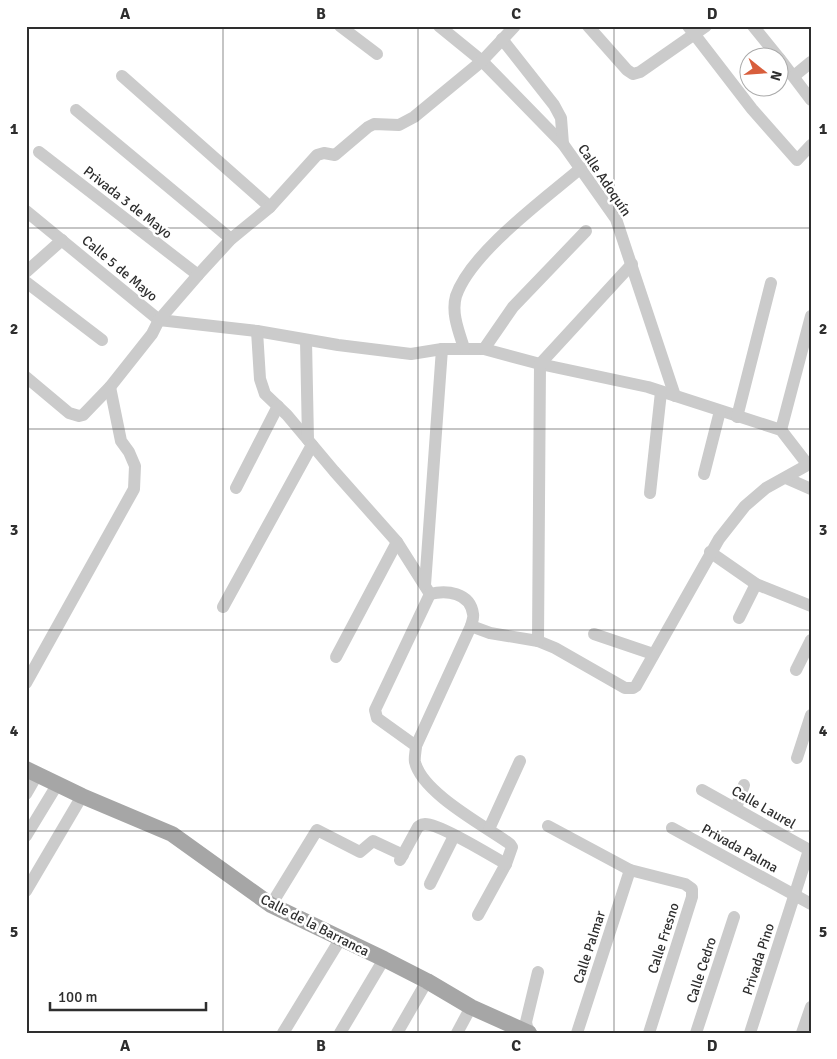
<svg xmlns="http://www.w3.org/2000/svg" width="837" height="1059" font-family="Signika,sans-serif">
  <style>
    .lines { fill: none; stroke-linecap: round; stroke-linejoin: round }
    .minor { stroke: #cbcbcb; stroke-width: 12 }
    .major { stroke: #a6a6a6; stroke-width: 16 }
    .grid { fill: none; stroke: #2e2e2e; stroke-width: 1; stroke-opacity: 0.55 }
    .labels { text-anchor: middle; stroke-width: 5; stroke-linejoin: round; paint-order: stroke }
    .street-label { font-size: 14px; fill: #2e2e2e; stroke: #fff }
    .neatline { fill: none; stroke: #2e2e2e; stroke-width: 2 }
    .grid-label { font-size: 16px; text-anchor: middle; font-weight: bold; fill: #2e2e2e }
  </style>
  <rect width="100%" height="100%" fill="#fff"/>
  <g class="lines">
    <g class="minor">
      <polyline points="340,26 377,54"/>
      <polyline points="439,26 482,61 563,144 616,219 675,396"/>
      <polyline points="588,26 627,70 633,74 640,72 706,26"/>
      <polyline points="688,26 752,109 797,160 811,145"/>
      <polyline points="753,26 779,58"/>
      <polyline points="502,39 554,105 561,118 563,144"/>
      <polyline points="780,59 811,100"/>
      <polyline points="122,76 270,207"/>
      <polyline points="794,76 811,62"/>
      <polyline points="76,110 231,239"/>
      <polyline points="39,152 198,275"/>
      <polyline points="26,211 159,320"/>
      <polyline points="26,272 62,240"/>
      <polyline points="26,282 102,340"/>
      <polyline points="159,320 257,331 338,345 411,354 442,349 484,349 540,364 648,387 781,430 808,465"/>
      <polyline points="257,331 260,379 265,394 287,415 334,471 397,542 430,594"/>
      <polyline points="306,340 308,440"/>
      <path d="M464,348C459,332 451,313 456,296C471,252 546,198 581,168"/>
      <polyline points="484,349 513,307 586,231"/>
      <polyline points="26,377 69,413 79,416 83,415 110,387 152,334 159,320 198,275 231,239 270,207 317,155 324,153 335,155 368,127 374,124 399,125 414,117 482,61 515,26"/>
      <polyline points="737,417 771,283"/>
      <polyline points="781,430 811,316"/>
      <polyline points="704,474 720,411"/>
      <polyline points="786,478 811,489"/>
      <polyline points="236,488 278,406"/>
      <polyline points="650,493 661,392"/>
      <polyline points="710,552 756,584 811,606"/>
      <polyline points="425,585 442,349"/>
      <path d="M430,594C446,590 470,592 473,614C474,617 472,622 471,626L416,746C416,751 414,757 415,762C422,793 485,826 510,844L512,847L506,864L478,915"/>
      <polyline points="223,607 312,445"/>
      <polyline points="739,618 756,584"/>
      <polyline points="471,626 490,633 538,641 555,648 625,688 633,688 636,686 719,539 745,506 766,488 811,463"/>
      <polyline points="594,634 653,654"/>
      <polyline points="538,641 540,364 632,264"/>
      <polyline points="336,657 397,542"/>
      <polyline points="796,670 811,640"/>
      <polyline points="26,683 134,489 135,466 129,452 121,441 110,387"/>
      <polyline points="416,746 377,718 375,710 430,594"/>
      <polyline points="797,758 811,715"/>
      <polyline points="702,790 811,851"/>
      <polyline points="26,794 37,775"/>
      <polyline points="736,808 744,785"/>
      <polyline points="548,826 630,870 685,884 692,889 692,897 649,1033"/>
      <polyline points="672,828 811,904"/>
      <polyline points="489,829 520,761"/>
      <polyline points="26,836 57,785"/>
      <path d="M400,860L418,827C421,825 421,824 425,824C440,824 490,855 506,864"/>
      <polyline points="430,884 454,836"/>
      <polyline points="26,891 82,796"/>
      <polyline points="271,905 317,830 360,852 373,841 403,855"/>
      <polyline points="283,1033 341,938"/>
      <polyline points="340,1033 384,959"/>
      <polyline points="397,1033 427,981"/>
      <polyline points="457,1033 471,1007"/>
      <polyline points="531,1033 527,1027 526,1022 538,972"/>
      <polyline points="577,1033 630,870"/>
      <polyline points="696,1033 734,917"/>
      <polyline points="750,1033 809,850"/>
      <polyline points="802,1033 811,1007"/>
    </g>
    <polyline class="major" points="26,769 82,796 172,834 271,905 384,959 427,981 471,1007 529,1033"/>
  </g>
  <path class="grid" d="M223,26V1033M418,26V1033M614,26V1033M26,228H811M26,429H811M26,630H811M26,831H811"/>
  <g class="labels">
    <g class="street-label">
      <text transform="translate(605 180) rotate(56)" y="5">Calle Adoquín</text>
      <text transform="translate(128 202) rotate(38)" y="5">Privada 3 de Mayo</text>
      <text transform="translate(120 268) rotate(40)" y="5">Calle 5 de Mayo</text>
      <text transform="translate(764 807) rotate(30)" y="5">Calle Laurel</text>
      <text transform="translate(740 848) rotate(29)" y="5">Privada Palma</text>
      <text transform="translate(315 925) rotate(27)" y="5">Calle de la Barranca</text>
      <text transform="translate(663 938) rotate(-72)" y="5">Calle Fresno</text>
      <text transform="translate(589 947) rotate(-72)" y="5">Calle Palmar</text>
      <text transform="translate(758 959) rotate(-72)" y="5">Privada Pino</text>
      <text transform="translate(701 970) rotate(-72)" y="5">Calle Cedro</text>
    </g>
  </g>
  <rect width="837" height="1059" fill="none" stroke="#ffffff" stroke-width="55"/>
  <g transform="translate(764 72) rotate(107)"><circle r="24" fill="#ffffff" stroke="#ababab"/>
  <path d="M0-4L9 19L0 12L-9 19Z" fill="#d85e3c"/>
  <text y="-8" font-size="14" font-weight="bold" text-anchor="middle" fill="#2e2e2e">N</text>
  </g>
  <path d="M50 1002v8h156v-8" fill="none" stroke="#2e2e2e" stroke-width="2.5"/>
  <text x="58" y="1002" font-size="15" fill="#2e2e2e" stroke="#ffffff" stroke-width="4" paint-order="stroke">100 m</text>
  <rect x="28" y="28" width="782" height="1004" class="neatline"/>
  <g class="grid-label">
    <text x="125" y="19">A</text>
    <text x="321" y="19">B</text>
    <text x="516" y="19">C</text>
    <text x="712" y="19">D</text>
    <text x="14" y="134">1</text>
    <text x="823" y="134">1</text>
    <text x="14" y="334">2</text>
    <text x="823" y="334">2</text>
    <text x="14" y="535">3</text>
    <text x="823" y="535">3</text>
    <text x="14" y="736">4</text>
    <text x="823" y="736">4</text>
    <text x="14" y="937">5</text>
    <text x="823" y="937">5</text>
    <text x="125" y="1051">A</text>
    <text x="321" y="1051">B</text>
    <text x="516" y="1051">C</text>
    <text x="712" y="1051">D</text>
  </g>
</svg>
